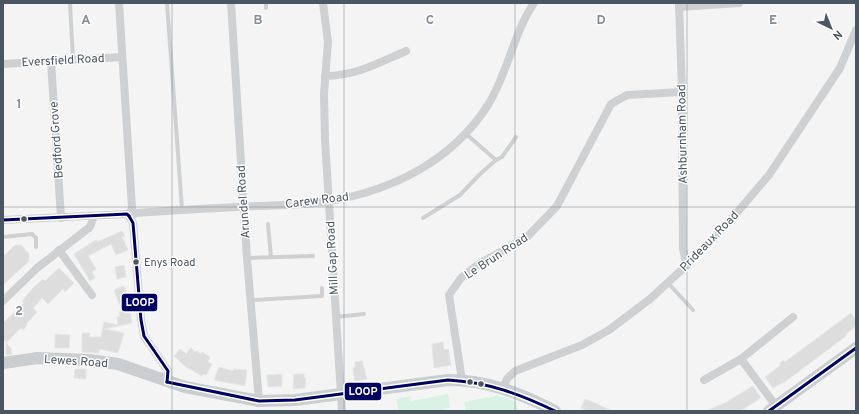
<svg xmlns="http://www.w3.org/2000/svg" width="859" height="414" font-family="Overpass,sans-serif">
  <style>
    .green { fill: #d9f2e3 }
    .building { fill: #ddddde; stroke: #e5e6e7 }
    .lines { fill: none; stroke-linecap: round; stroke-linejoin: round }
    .lane { stroke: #ced0d2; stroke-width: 4 }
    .street { stroke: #ced0d2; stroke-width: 8 }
    .primary { stroke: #caced1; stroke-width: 12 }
    .bus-1-casing { stroke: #fff; stroke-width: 6 }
    .bus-1 { stroke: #000060; stroke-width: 3 }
    .grid { fill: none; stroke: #868d94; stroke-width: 1; stroke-opacity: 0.55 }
    .bus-dot { fill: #4a5661; stroke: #fff; stroke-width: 1.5 }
    .labels { text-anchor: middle; stroke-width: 3; stroke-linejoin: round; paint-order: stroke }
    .bus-label { font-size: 11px; fill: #4a5661; stroke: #fff; text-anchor: start }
    .street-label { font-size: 12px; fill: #4a5661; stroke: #fff }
    .grid-label { font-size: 13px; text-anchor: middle; font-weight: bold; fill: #868d94; stroke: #fff; stroke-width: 3; stroke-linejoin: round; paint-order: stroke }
    .line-badge { stroke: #fff; stroke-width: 1.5 }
    .badge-label { font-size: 11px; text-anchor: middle; font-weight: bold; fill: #fff }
  </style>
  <rect width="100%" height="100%" fill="#f4f4f4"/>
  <g class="green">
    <polygon points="448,394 450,408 443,409 443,411 399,411 396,399 410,396 411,401"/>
    <polygon points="495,395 516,401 518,411 466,411 464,402 495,396"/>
  </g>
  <g class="building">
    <polygon points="122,231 125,236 122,237 128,250 116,255 111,244 88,256 96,269 92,272 95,278 90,281 74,254 96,240 97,242"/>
    <polygon points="15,245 21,245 29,254 29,261 3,285 3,257"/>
    <polygon points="124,265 126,277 117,279 115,267"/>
    <polygon points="59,268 74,283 65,292 63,289 48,304 42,298 33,308 37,312 26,324 27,325 23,330 21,328 6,343 11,348 12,354 6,355 6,340 3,342 3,323 24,303 22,301 33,288 43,279 45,281"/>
    <polygon points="124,286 129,300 119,304 114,290"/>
    <polygon points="130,310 132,323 104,329 124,333 118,353 99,349 99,353 82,352 82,333 90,333 90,337 101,337 104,322 118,325 117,317 120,317 119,312"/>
    <polygon points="851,313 856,320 856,326 845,335 846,336 786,381 773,388 765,377 780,366 780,363 783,360 785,362 793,356"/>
    <polygon points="55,334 70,335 69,348 55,348"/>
    <polygon points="443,342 444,350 448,349 451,365 434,368 432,344"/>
    <polygon points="191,348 195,352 197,351 201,354 202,352 210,357 208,362 212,364 206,375 203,374 202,376 186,367 174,356 180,349 186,354"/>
    <polygon points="362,361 367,379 355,382 353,369 355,367 355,362"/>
    <polygon points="219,367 233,371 234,369 247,370 245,386 214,380"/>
    <polygon points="75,369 86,369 86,379 74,378"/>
    <polygon points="282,374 282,386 268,387 267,375"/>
    <polygon points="294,374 304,374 304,378 306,378 305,388 293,389"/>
    <polygon points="753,386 761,398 740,411 706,411 725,403"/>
    <polygon points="585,399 595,403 612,411 588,411 581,408"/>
  </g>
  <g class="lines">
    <g class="lane">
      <polyline points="70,3 73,60"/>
      <polyline points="167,3 182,209"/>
      <polyline points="266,3 266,8"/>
      <polyline points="465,133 496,160 502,157 516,137"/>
      <polyline points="423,218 460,195 479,175 496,160"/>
      <polyline points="268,224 271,257"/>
      <polyline points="3,237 32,234 36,238 36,247"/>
      <polyline points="247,258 313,256"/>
      <polyline points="668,283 693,310"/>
      <polyline points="252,300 322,296 322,288"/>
      <polyline points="336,317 364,314"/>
    </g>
    <g class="street">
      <polyline points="119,3 132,208 129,216 133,223 141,320 144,336 168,371 167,382"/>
      <polyline points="231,3 247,258 259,401"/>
      <polyline points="323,3 328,42 324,94 325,140 342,411"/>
      <polyline points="679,3 682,92 683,249 687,265"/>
      <polyline points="679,7 739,3"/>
      <polyline points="51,61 61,218"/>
      <polyline points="3,64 122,57"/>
      <path d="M325,76C355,76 379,63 406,51"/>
      <path d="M3,220L127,214L129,216L136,213C177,210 217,208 257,206C281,205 306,205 330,201C393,190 452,161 488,105C508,73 513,34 534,3"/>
      <polyline points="59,250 92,295"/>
      <polyline points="3,301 37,268 90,227 94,216"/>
      <polyline points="741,359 776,406"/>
      <polyline points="462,380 449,295 461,278 479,264 527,237 557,206 611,104 627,95 682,92"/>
      <polyline points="704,380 741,359 793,317"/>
      <polyline points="503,389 507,379 515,371 582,345 609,330 650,299 687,265 728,223 769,175 840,68 856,30"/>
    </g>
    <g class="primary">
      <path d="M3,363L38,358L90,360L118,364L185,387L259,401L295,400L448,380C487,380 520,393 555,411"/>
      <polyline points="769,411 856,348"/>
    </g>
    <defs>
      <g id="bus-1">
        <polyline points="129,216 133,223 141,320 144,336 168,371 167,382"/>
        <polyline points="3,220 127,214 129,216"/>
        <path d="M167,382L259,401L295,400L448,380C487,382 520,394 555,411"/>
        <polyline points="769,411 856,348"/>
      </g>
    </defs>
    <use href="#bus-1" class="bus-1-casing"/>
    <use href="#bus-1" class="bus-1"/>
  </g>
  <path class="grid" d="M172,3V411M344,3V411M515,3V411M687,3V411M3,207H856"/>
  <g class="bus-dot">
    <circle cx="24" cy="219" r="3.5"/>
    <circle cx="136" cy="262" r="3.5"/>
    <circle cx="470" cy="382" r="3.5"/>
    <circle cx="481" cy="384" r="3.5"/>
  </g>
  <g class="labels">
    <g class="bus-label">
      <text x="144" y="266">Enys Road</text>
    </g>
    <g class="street-label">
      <text transform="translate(63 60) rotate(-3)" y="4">Eversfield Road</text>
      <text transform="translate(682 134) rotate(-91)" y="4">Ashburnham Road</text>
      <text transform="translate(56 140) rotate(-94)" y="4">Bedford Grove</text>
      <text transform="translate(317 200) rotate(-7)" y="4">Carew Road</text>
      <text transform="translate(243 202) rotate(-94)" y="4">Arundel Road</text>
      <text transform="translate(709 241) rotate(-46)" y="4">Prideaux Road</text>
      <text transform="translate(496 256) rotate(-33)" y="4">Le Brun Road</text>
      <text transform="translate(332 258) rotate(-93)" y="4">Mill Gap Road</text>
      <text transform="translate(76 361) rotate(4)" y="4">Lewes Road</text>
    </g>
  </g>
  <g class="grid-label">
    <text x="86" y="24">A</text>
    <text x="258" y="24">B</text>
    <text x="430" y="24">C</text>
    <text x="601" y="24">D</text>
    <text x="773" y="24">E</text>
    <text x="19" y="108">1</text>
    <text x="19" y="315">2</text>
  </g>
  <g class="line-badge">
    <rect x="121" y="293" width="37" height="19" rx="4" fill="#000060"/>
    <rect x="344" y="382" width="38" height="19" rx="4" fill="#000060"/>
  </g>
  <g class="badge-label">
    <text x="140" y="306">LOOP</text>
    <text x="363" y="395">LOOP</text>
  </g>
  <rect width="859" height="414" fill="none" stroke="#4a5661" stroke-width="8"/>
  <g transform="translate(831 28) rotate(137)" stroke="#ffffff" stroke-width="3" paint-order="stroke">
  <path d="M0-3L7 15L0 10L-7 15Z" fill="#4a5661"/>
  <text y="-6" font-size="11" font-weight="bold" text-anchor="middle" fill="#4a5661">N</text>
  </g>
</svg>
